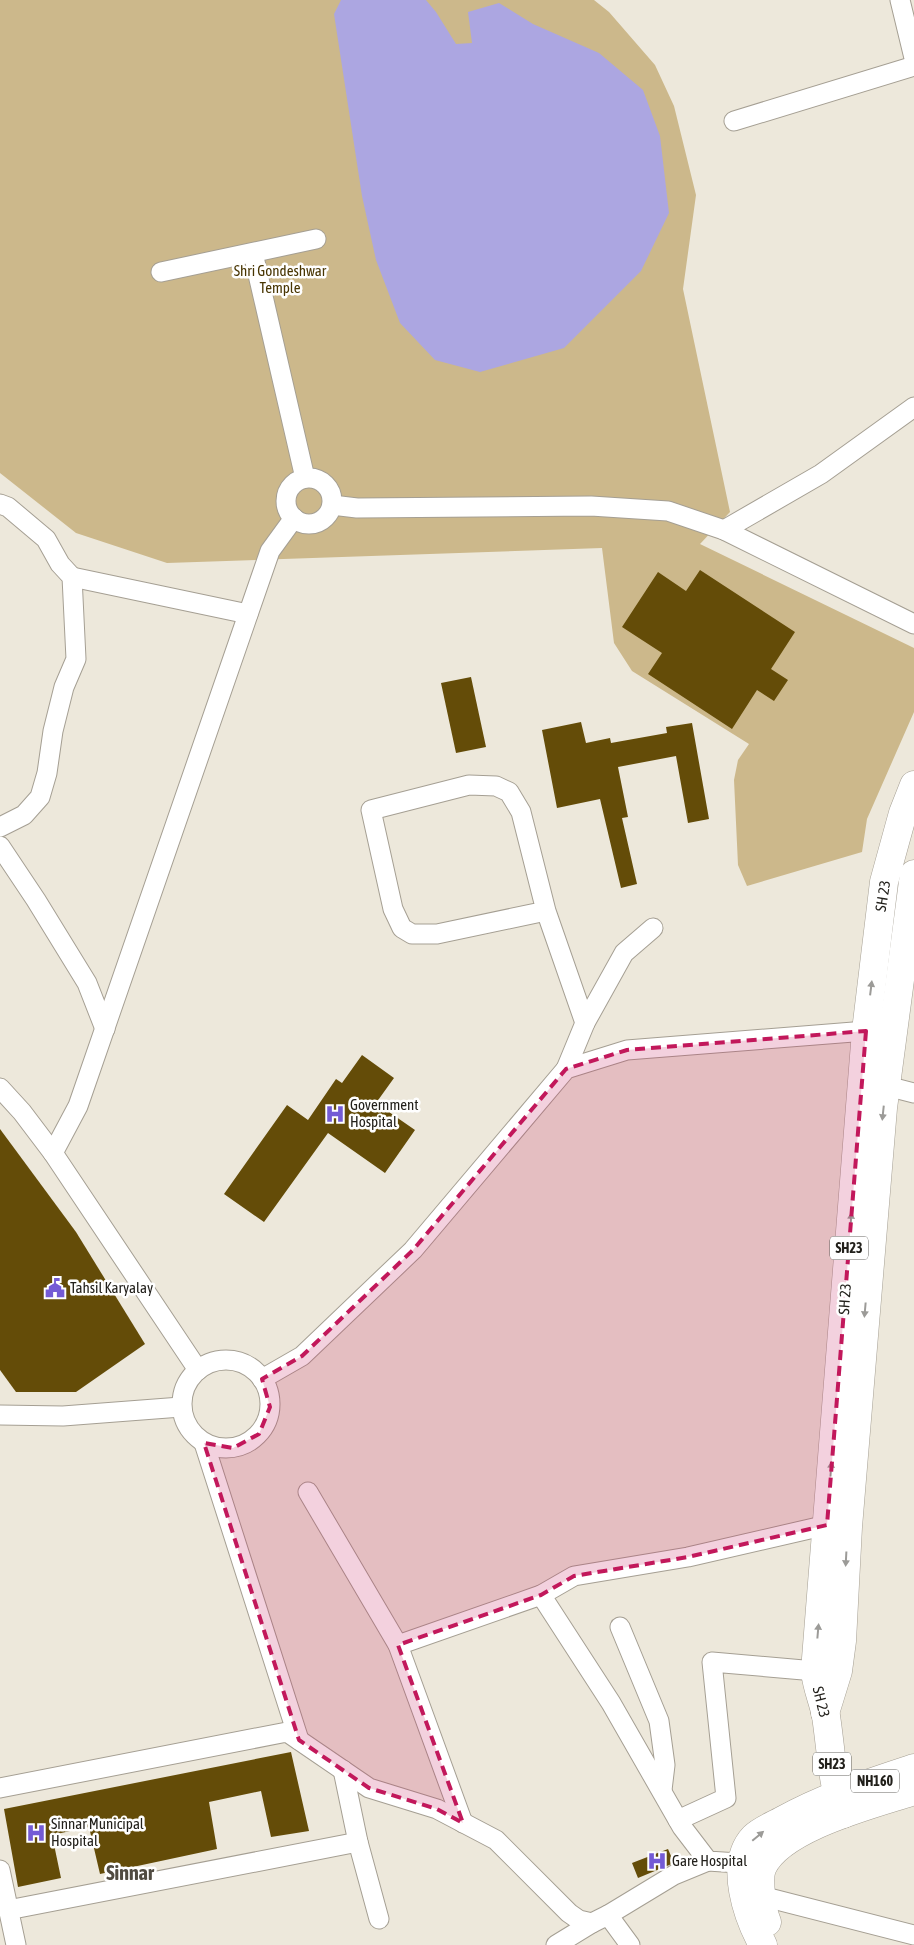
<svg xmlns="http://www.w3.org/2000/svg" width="914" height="1945" font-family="'Asap Condensed',sans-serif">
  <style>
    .green { fill: #ccb88b }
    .water { fill: #aca6e1 }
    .building { fill: #644c08 }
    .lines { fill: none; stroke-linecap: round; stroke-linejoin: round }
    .minor-casing { stroke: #a59f93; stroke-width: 21 }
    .primary-casing { stroke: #a59f93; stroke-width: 29 }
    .minor { stroke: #fff; stroke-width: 19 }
    .primary { stroke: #fff; stroke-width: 28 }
    .oneway { fill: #9c9b98 }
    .marked { fill: #c2185b; fill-opacity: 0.2; stroke: #c2185b; stroke-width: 4; stroke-dasharray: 10 6; stroke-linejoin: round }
    .labels { text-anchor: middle; stroke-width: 5; stroke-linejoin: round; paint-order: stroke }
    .shield { fill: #fff; stroke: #64635f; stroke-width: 1 }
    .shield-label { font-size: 14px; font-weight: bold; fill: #22201b }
    .park-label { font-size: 15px; fill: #483502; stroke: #fff }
    .street-label { font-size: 15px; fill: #22201b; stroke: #fff }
    .poi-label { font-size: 15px; fill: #22201b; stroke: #fff; text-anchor: start }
    .district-label { font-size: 20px; font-weight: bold; fill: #504b41; stroke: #fff }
  </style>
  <rect width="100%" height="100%" fill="#ede8db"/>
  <polygon class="green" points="0,0 594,0 609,12 655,65 674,106 696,195 683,289 730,512 700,544 914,648 914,712 867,819 862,852 747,886 738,865 734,780 738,760 749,744 632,671 614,643 602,548 167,563 76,533 0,473"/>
  <polygon class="water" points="341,0 426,0 436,12 456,44 472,43 468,12 499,3 533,24 599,53 643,90 660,136 669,213 641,271 564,348 480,372 435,360 400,323 376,260 362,196 334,14"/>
  <g class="building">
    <polygon points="700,570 795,632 771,669 788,680 774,701 757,690 732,729 648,674 662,653 622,627 658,572 686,591"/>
    <polygon points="471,677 486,747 456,753 441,683"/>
    <polygon points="581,722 586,743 610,738 611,743 667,733 666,727 692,723 709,819 688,823 676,756 618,767 628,817 622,818 637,884 621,888 600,799 557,808 542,730"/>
    <polygon points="362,1055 394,1078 376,1103 415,1130 385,1173 328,1133 264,1222 224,1194 287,1105 308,1120 336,1079 342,1083"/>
    <polygon points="0,1129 76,1232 145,1344 76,1392 16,1392 0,1370"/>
    <polygon points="291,1752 309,1831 271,1837 261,1791 209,1802 217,1849 100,1874 89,1827 52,1835 61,1878 18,1887 4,1809"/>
    <polygon points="668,1849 674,1863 638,1878 632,1863"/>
  </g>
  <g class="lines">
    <defs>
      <g id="minor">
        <polyline points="900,0 914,58"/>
        <polyline points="734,121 914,66"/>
        <polyline points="253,253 305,478"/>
        <polyline points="161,272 316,239"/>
        <circle cx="309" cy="501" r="23"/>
        <polyline points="0,504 8,507 46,539 60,564 72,577 76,659 64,687 53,731 47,773 40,797 24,815 0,827"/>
        <polyline points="332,505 357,508 591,506 668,511 724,530 914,624"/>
        <polyline points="724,530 821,474 914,407"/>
        <polyline points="72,577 248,614"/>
        <polyline points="0,846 36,900 87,983 105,1029"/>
        <polyline points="546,911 437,934 412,934 402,928 393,909 371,810 469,785 496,786 509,792 521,812 546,911 585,1023"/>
        <polyline points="566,1069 585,1023 624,953 653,928"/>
        <polyline points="875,1083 914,1093"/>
        <polyline points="0,1088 22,1112 53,1153"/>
        <circle cx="226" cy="1404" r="44"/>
        <polyline points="198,1370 53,1153 78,1106 270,551 294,518"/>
        <polyline points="262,1379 302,1356 413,1250 566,1069 627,1050 866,1031 877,1032"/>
        <polyline points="0,1415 63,1416 181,1407"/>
        <polyline points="204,1443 299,1740"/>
        <polyline points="308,1492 398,1645 463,1823"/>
        <polyline points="541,1595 611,1703 682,1827 708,1861 753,1864"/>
        <polyline points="620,1627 659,1721 665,1765 662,1790"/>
        <polyline points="398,1645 541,1595 574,1576 688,1557 827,1525 838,1526"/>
        <polyline points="343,1770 358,1842 379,1919"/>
        <polyline points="0,1788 287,1732 369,1788 437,1809 496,1840 569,1913 579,1920 592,1923 608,1915 630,1945"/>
        <polyline points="678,1820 726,1798 712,1662 815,1671"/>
        <polyline points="0,1870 16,1945"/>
        <polyline points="750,1895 761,1896 914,1935"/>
        <polyline points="8,1910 358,1842"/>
        <polyline points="608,1915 674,1875 708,1861"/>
        <polyline points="556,1945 592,1923"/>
      </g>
      <g id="primary">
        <polyline points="825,1713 838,1671 842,1641 848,1527 883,1108 914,874"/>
        <path d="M843,1814C832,1782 831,1749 826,1716C823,1700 817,1689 815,1671L866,1031L884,882L903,813L914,785"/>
        <path d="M767,1922C762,1911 758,1879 762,1868C780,1827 874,1804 914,1791"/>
        <path d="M763,1945C748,1918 728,1864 754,1837C761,1830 774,1825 783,1820C824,1797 869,1783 914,1768"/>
      </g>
    </defs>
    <use href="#minor" class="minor-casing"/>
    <use href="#primary" class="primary-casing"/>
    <use href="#minor" class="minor"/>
    <use href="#primary" class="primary"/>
  </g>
  <defs><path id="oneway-solid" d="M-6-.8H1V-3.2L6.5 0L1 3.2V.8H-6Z" transform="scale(1.25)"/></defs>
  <g class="oneway">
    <use href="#oneway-solid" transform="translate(871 988) rotate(-83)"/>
    <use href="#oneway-solid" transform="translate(883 1113) rotate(96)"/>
    <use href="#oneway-solid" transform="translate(851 1220) rotate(-86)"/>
    <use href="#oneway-solid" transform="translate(865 1310) rotate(95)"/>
    <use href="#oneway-solid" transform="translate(831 1469) rotate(-86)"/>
    <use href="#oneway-solid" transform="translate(846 1559) rotate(93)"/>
    <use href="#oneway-solid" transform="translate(818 1631) rotate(-85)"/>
    <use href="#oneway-solid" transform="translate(758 1836) rotate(-40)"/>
  </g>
  <path class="marked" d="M866,1031L827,1525L688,1557L574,1576L541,1595L398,1645L463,1823L437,1809L369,1788L299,1740L204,1443L233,1448L259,1434L270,1407L262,1379L302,1356L413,1250L566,1069L627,1050Z"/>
  <defs>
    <symbol id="hospital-bare" viewBox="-9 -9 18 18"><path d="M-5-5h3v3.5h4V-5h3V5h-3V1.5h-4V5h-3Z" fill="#745bd5" stroke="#fff" stroke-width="2.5" paint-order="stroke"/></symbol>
    <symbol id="civic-bare" viewBox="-9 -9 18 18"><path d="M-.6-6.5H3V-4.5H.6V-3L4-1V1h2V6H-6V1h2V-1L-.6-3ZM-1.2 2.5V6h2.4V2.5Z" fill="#745bd5" stroke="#fff" stroke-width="2.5" paint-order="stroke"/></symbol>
  </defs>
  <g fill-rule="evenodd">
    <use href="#hospital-bare" x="321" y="1100" width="28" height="28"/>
    <use href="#civic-bare" x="41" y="1274" width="28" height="28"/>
    <use href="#hospital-bare" x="22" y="1819" width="28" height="28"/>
    <use href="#hospital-bare" x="643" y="1847" width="28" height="28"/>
  </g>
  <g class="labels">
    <g class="shield">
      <rect x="830" y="1236.5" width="38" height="23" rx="4"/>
      <rect x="813" y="1752.5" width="38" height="23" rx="4"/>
      <rect x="851" y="1769.5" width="48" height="23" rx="4"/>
    </g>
    <g class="shield-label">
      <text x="849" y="1253">SH23</text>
      <text x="832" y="1769">SH23</text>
      <text x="875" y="1786">NH160</text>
    </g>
    <g class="park-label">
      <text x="280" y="276">Shri Gondeshwar<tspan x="280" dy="17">Temple</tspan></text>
    </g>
    <g class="street-label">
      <text transform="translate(883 896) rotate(-81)" y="5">SH 23</text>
      <text transform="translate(845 1299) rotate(-86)" y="5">SH 23</text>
      <text transform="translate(821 1702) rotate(76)" y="5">SH 23</text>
    </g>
    <g class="poi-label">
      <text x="350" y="1110">Government<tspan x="350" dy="17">Hospital</tspan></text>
      <text x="70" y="1293">Tahsil Karyalay</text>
      <text x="51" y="1829">Sinnar Municipal<tspan x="51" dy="17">Hospital</tspan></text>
      <text x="672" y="1866">Gare Hospital</text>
    </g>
    <g class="district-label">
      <text x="130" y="1880">Sinnar</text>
    </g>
  </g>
</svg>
